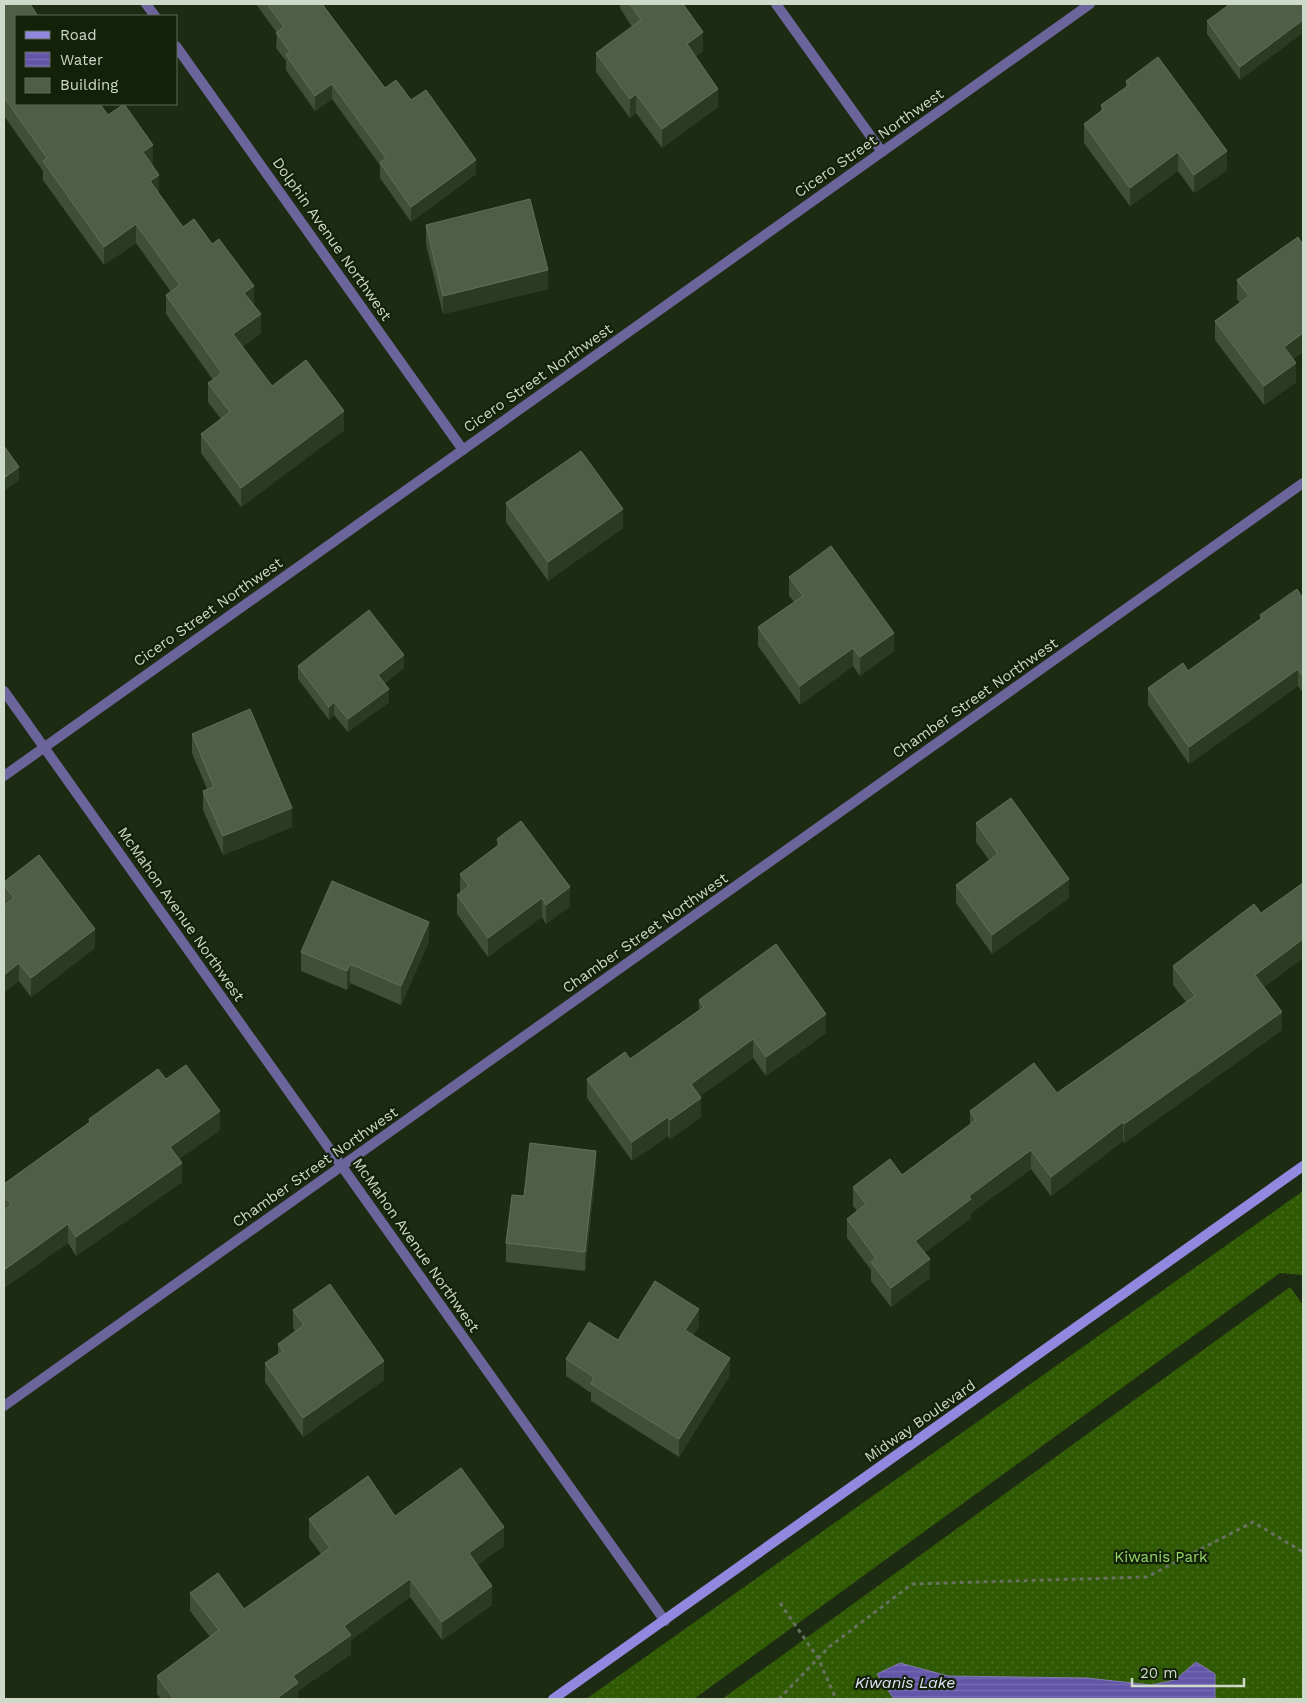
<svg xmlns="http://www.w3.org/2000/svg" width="1307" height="1703" font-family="'Work Sans',sans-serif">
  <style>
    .grass { fill: url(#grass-dots) }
    .water { fill: url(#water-rules); stroke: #837db2 }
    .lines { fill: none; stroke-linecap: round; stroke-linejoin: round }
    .path { stroke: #66725d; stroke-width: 3; stroke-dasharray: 4 4; stroke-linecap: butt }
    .street { stroke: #6b659c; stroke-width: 10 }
    .secondary { stroke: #9388e0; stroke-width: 10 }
    .wall { fill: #404f36 }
    .shaded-wall { fill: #2b3b21 }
    .building { fill: #4f5e46; stroke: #63715a }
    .labels { text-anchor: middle; stroke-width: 4.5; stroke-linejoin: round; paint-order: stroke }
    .street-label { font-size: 15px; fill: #cfd9c9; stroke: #132109 }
    .park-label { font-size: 15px; fill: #97d768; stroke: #132109 }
    .water-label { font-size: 16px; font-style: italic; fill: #e3e1f9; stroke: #132109 }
  </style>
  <defs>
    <pattern id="grass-dots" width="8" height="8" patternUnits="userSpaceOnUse" patternTransform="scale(1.25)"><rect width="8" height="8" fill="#305903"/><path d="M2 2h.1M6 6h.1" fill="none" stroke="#4d7026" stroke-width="1.8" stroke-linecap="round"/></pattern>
    <pattern id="water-rules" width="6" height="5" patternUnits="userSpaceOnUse" patternTransform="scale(1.25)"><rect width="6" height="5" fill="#6355a8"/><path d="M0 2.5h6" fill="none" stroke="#786db3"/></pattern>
  </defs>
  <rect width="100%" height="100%" fill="#1d2b12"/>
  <g class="grass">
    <polygon points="1303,1191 1303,1275 1280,1273 694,1699 586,1699"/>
    <polygon points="1290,1287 1303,1305 1303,1699 722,1699"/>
  </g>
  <polygon class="water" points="1196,1662 1215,1674 1215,1699 894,1699 877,1674 900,1663 948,1676 1087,1678 1151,1685 1175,1680"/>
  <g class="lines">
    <g class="path">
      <polyline points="780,1603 818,1658 836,1699"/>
      <polyline points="779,1699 829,1647 912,1584 1147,1577 1253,1522 1303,1552"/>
    </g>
    <g class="street">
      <polyline points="146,4 155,16"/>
      <polyline points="776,4 882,152"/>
      <polyline points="176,46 463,450"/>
      <polyline points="4,691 665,1621"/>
      <polyline points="4,776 1090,4"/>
      <polyline points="4,1406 1303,483"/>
    </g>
    <polyline class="secondary" points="553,1699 1303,1166"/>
  </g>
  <g class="wall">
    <polygon points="4,4 153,164 152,165 159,194 183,227 254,305 261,333 242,347 272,386 344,430 241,507 201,453 201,434 221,419 208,402 208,383 213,380 166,314 166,295 171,292 136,243 104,265 43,180 43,171 4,116"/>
    <polygon points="256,4 322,4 385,88 411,100 476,174 411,222 380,178 380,165 332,99 315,111 286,70 286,61 276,48 277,33"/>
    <polygon points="620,4 683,4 703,51 696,56 718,107 662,148 636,113 630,118 596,72 596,53 632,27 620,8"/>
    <polygon points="1303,4 1240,80 1207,34 1207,21"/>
    <polygon points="1126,81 1227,170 1194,193 1178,171 1130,206 1084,143 1084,124 1101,111 1101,105 1126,87"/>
    <polygon points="426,225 548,289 443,314 426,244"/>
    <polygon points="1303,245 1303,352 1293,359 1296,382 1264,405 1215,340 1215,321 1240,303 1237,299 1237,280"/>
    <polygon points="506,503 623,528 548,581 506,522"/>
    <polygon points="789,577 894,651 860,676 853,666 800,705 758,646 758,627 794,602 789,596"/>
    <polygon points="1303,599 1303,693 1298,686 1189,764 1148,705 1148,688 1188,671 1260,619 1260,615"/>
    <polygon points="298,666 404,668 385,683 389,702 348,732 334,715 329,720 298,679"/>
    <polygon points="192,734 292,827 223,855 203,810 203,791 207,789 192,753"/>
    <polygon points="976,823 1069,898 992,954 956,903 956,885 989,860 976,842"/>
    <polygon points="497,839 570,906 546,924 542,917 488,957 457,914 457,895 460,893 460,874 497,846"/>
    <polygon points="4,882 95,948 31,997 19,981 5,905 4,904"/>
    <polygon points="1303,883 1303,958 1264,987 1282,1030 1124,1143 1123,1141 1051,1196 1031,1169 971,1213 971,1218 924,1253 930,1278 891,1307 871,1281 871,1270 847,1238 847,1219 857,1211 853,1206 853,1187 902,1175 970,1125 970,1111 1057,1093 1186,1002 1173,985 1173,966 1261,913"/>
    <polygon points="429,941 401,1005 350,983 347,990 301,971 301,952"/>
    <polygon points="699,1000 826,1033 766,1076 753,1058 700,1096 701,1117 670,1139 668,1136 632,1161 587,1098 587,1079 630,1059 699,1010"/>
    <polygon points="166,1079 220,1130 179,1159 182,1182 76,1256 68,1243 4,1288 4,1184 89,1123 89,1119"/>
    <polygon points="596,1169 585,1271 506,1262 506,1243 524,1196"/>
    <polygon points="293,1310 384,1380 303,1437 265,1382 265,1363 278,1354 278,1344 295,1331 293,1328"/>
    <polygon points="699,1326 693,1335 730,1375 679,1457 591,1401 591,1393 566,1376 566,1359 618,1340"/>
    <polygon points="395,1516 504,1546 477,1565 492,1605 442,1640 410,1597 351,1640 351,1654 298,1691 298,1699 161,1699 157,1694 157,1676 210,1637 190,1611 190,1593 244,1609 321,1554 309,1538 309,1519"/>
  </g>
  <g class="shaded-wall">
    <polygon points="1303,20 1303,33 1240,80 1240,67"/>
    <polygon points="703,32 703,51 687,63 687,44"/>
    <polygon points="332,84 332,99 315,111 315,96"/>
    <polygon points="718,89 718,107 662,148 662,129"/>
    <polygon points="636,94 636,113 630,118 630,99"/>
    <polygon points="153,145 153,164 143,171 143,152"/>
    <polygon points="1227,151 1227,170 1194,193 1194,175"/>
    <polygon points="1178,152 1178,171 1130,206 1130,188"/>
    <polygon points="476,160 476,174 411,222 411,207"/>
    <polygon points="159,175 159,194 150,181"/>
    <polygon points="136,224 136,243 104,265 104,247"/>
    <polygon points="548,270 548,289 443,314 443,296"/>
    <polygon points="254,286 254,305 244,293"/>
    <polygon points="261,314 261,333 233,353 233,334"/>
    <polygon points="1303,333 1303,352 1284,366 1284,347"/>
    <polygon points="1296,363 1296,382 1264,405 1264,386"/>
    <polygon points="344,411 344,430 241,507 241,488"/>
    <polygon points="19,467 19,480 4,491 4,478"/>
    <polygon points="623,509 623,528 548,581 548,562"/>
    <polygon points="894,633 894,651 860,676 860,657"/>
    <polygon points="853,648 853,666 800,705 800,686"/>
    <polygon points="404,655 404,668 378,688 378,675"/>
    <polygon points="1298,669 1298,686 1189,764 1189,747"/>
    <polygon points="389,689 389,702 348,732 348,719"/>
    <polygon points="334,702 334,715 329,720 329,707"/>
    <polygon points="292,808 292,827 223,855 223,836"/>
    <polygon points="1069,879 1069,898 992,954 992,935"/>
    <polygon points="570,887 570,906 546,924 546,905"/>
    <polygon points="542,898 542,917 488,957 488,938"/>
    <polygon points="429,922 429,941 401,1005 401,986"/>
    <polygon points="95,929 95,948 31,997 31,978"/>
    <polygon points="1303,939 1303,958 1255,994 1255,975"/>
    <polygon points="19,963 19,981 4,993 4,975"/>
    <polygon points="350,964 350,983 347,990 347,971"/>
    <polygon points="1282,1012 1282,1030 1124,1143 1124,1124"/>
    <polygon points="826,1014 826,1033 766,1076 766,1057"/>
    <polygon points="753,1039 753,1058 691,1103 691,1084"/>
    <polygon points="701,1098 701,1117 670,1139 670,1120"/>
    <polygon points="220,1111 220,1130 170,1166 170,1147"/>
    <polygon points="668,1117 668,1136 632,1161 632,1142"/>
    <polygon points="1123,1122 1123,1141 1051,1196 1051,1177"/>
    <polygon points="1031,1150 1031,1169 971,1213 971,1218 915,1260 915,1241 969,1196"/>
    <polygon points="596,1151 596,1169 585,1271 585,1252"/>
    <polygon points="182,1163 182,1182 76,1256 76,1237"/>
    <polygon points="68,1224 68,1243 4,1288 4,1270"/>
    <polygon points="930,1259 930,1278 891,1307 891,1288"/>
    <polygon points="699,1309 699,1326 685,1347 685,1330"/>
    <polygon points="730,1358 730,1375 679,1457 679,1439"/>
    <polygon points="384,1361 384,1380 303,1437 303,1418"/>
    <polygon points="504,1527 504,1546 469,1571 469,1553"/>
    <polygon points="410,1579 410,1597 351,1640 351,1654 298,1691 298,1699 276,1699 293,1676 344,1626"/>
    <polygon points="492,1586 492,1605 442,1640 442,1622"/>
  </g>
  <g class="building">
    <polygon points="4,4 30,4 38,16 16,16 16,104 100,104 108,115 124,104 153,145 143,152 159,175 150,181 183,227 194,219 212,244 219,239 254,286 244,293 261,314 233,334 272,386 306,360 344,411 241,488 201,434 230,412 208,383 222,373 166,295 180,285 136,224 104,247 43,161 47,158 4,97"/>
    <polygon points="267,4 322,4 385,88 396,80 411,100 426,90 476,160 411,207 380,163 386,158 332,84 315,96 286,55 290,52 276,33 284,27"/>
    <polygon points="630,4 683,4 703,32 687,44 718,89 662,129 636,94 630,99 596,53 641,20"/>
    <polygon points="1230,4 1303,4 1303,20 1240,67 1207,21"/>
    <polygon points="1158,57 1227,151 1194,175 1178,152 1130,188 1084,124 1104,109 1101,105 1129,85 1126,81"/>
    <polygon points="530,199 548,270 443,296 426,225"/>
    <polygon points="1298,237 1303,245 1303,333 1284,347 1296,363 1264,386 1215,321 1249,296 1237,280"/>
    <polygon points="4,446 19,467 4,478"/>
    <polygon points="581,451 623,509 548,562 506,503"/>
    <polygon points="831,546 894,633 860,657 853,648 800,686 758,627 803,596 789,577"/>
    <polygon points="1297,589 1303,599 1303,676 1298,669 1189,747 1148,688 1183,663 1188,671 1262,618 1260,615"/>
    <polygon points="369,610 404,655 378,675 389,689 348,719 334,702 329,707 298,666"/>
    <polygon points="250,709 292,808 223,836 203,791 214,787 192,734"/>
    <polygon points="1011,798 1069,879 992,935 956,885 998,854 976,823"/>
    <polygon points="521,821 570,887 546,905 542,898 488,938 457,895 469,886 460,874 500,844 497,839"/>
    <polygon points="39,855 95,929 31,978 19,963 4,975 4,906 14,898 4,885 4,882"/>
    <polygon points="332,881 429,922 401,986 350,964 347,971 301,952"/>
    <polygon points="1303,883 1303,939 1255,975 1282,1012 1124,1124 1123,1122 1051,1177 1031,1150 969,1196 971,1199 915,1241 930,1259 891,1288 871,1262 876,1258 847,1219 866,1204 853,1187 890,1159 902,1175 976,1120 970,1111 1034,1063 1057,1093 1195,996 1173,966 1254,904 1261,913"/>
    <polygon points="776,944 826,1014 766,1057 753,1039 691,1084 701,1098 670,1120 668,1117 632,1142 587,1079 625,1052 630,1059 704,1007 699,1000"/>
    <polygon points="186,1065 220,1111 170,1147 182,1163 76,1237 68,1224 4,1270 4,1210 11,1205 4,1195 4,1184 90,1122 89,1119 158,1069 166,1079"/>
    <polygon points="530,1143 596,1151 585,1252 506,1243 512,1195 524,1196"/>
    <polygon points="655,1281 699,1309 685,1330 730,1358 679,1439 591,1384 594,1377 566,1359 589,1322 618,1340"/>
    <polygon points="330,1284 384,1361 303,1418 265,1363 283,1351 278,1344 304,1325 293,1310"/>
    <polygon points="461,1468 504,1527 469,1553 492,1586 442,1622 410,1579 344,1626 351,1635 293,1676 298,1683 276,1699 174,1699 157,1676 219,1630 190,1593 218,1573 244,1609 330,1548 309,1519 368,1476 395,1516"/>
  </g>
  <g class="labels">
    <g class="street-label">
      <text transform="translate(869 143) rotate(-35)" y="5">Cicero Street Northwest</text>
      <text transform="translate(332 239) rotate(55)" y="5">Dolphin Avenue Northwest</text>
      <text transform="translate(538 378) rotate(-35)" y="5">Cicero Street Northwest</text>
      <text transform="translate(208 612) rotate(-35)" y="5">Cicero Street Northwest</text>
      <text transform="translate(975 698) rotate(-35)" y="5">Chamber Street Northwest</text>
      <text transform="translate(181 914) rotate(55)" y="5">McMahon Avenue Northwest</text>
      <text transform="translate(645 933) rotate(-35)" y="5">Chamber Street Northwest</text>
      <text transform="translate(315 1167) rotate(-35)" y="5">Chamber Street Northwest</text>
      <text transform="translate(416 1245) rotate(55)" y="5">McMahon Avenue Northwest</text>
      <text transform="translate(920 1421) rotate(-35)" y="5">Midway Boulevard</text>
    </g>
    <g class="park-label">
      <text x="1161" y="1562">Kiwanis Park</text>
    </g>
    <g class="water-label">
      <text x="905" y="1688">Kiwanis Lake</text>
    </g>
  </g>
  <rect width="1307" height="1703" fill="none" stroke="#cfd9c9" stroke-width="10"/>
  <rect x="15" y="15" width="162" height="90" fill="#132109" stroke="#5e6b56"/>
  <rect x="25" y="31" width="25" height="8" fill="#9388e0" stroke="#5e6b56"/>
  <text x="60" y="40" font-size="15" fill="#cfd9c9">Road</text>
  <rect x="25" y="52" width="25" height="15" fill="url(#water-rules)" stroke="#5e6b56"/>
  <text x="60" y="65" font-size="15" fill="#cfd9c9">Water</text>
  <rect x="25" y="78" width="25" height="15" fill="#4f5e46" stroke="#5e6b56"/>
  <text x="60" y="90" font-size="15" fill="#cfd9c9">Building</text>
  <path d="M1132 1678v8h112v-8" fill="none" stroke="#cfd9c9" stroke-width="2.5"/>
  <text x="1140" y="1678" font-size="15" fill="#cfd9c9" stroke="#132109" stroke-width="4" paint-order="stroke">20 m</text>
</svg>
